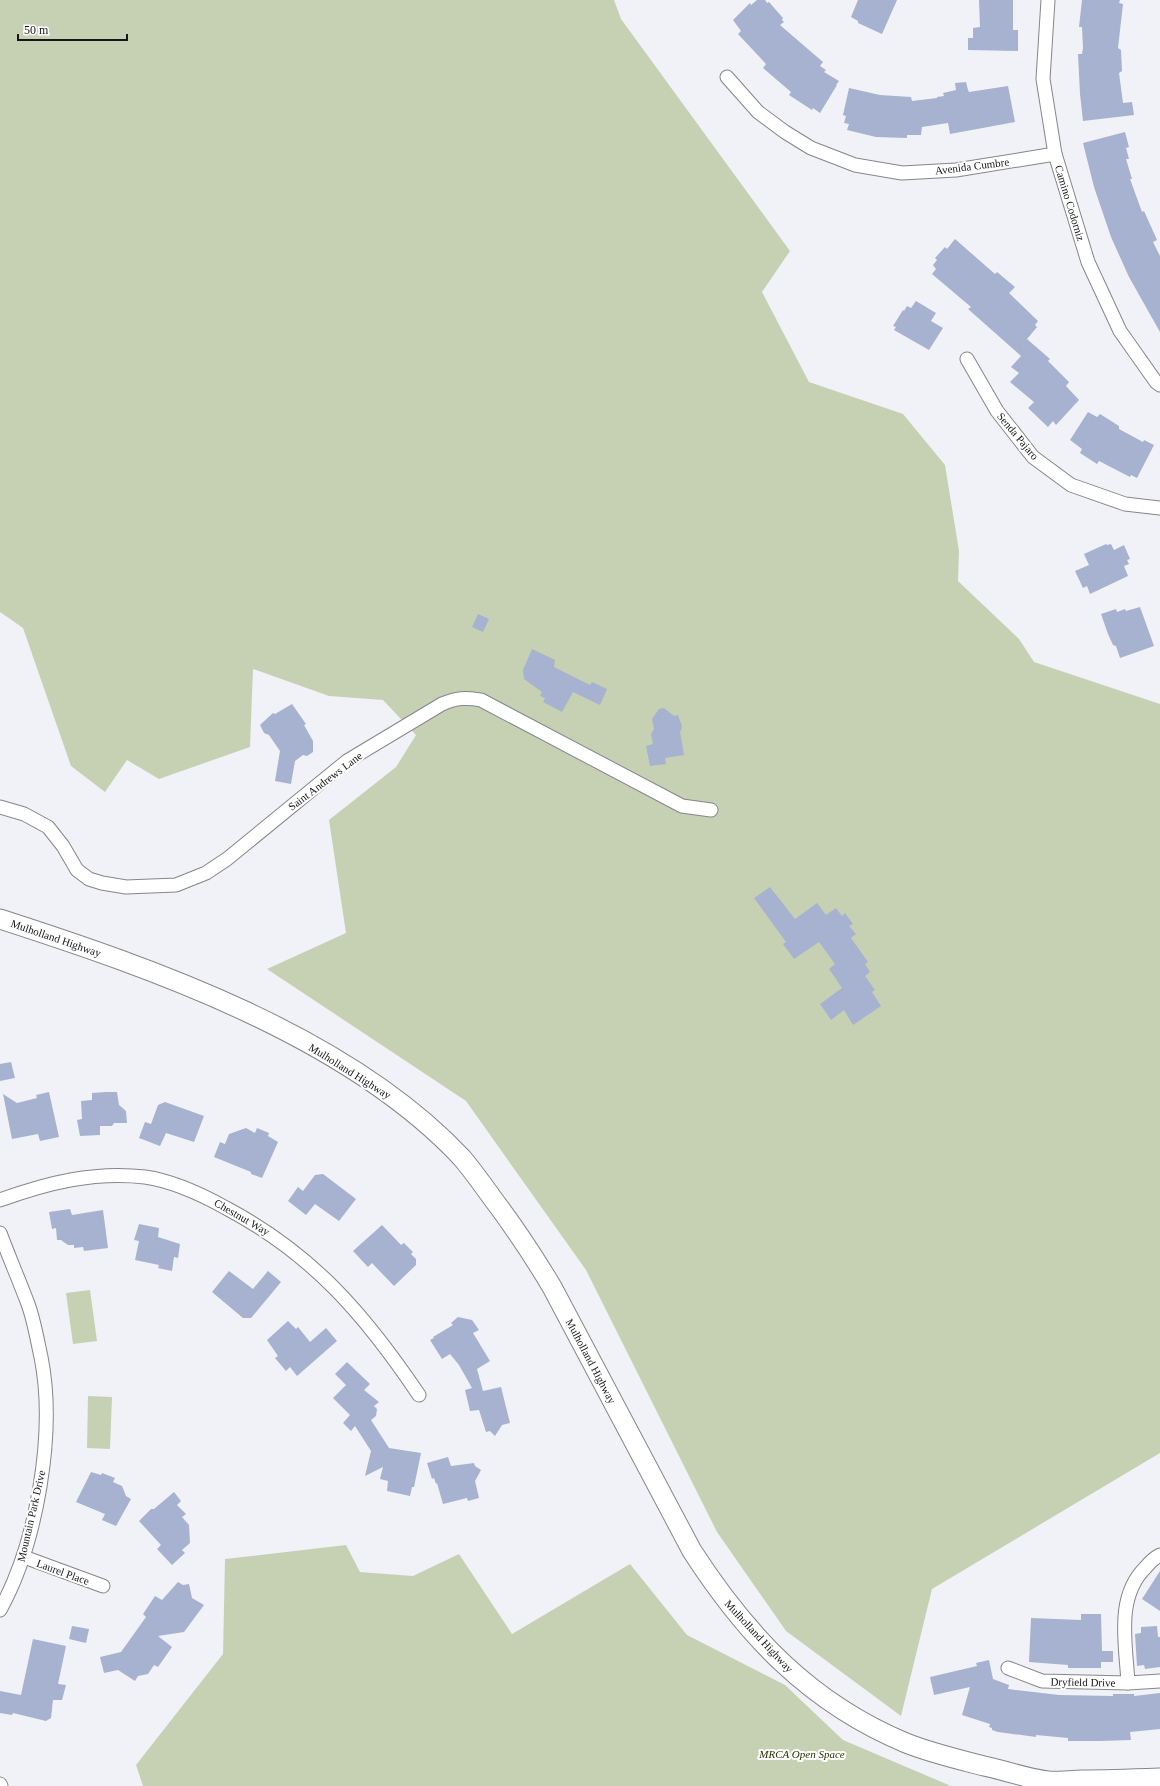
<svg xmlns="http://www.w3.org/2000/svg" width="1160" height="1786" font-family="'Times New Roman',serif">
  <style>
    .green { fill: #c6d1b4 }
    .building { fill: #a6b2cf }
    .lines { fill: none; stroke-linecap: round; stroke-linejoin: round }
    .street-casing { stroke: #84868b; stroke-width: 15 }
    .secondary-casing { stroke: #84868b; stroke-width: 21 }
    .street { stroke: #fff; stroke-width: 13 }
    .secondary { stroke: #fff; stroke-width: 19 }
    .labels { text-anchor: middle; stroke-width: 4; stroke-linejoin: round; paint-order: stroke }
    .street-label { font-size: 11px; fill: #161618; stroke: #fff }
    .park-label { font-size: 11px; font-style: italic; fill: #273401; stroke: #fff }
  </style>
  <rect width="100%" height="100%" fill="#f0f2f8"/>
  <g class="green">
    <polygon points="0,0 614,0 621,19 790,251 762,292 809,382 903,414 945,465 959,551 958,581 1019,639 1034,662 1160,704 1160,1453 932,1589 901,1716 786,1631 717,1532 586,1270 466,1101 267,969 346,933 329,820 396,767 416,735 383,700 329,696 253,669 250,747 159,779 127,760 105,792 71,766 23,628 0,612"/>
    <polygon points="90,1290 97,1341 73,1344 66,1293"/>
    <polygon points="88,1396 112,1397 110,1449 87,1448"/>
    <polygon points="346,1545 360,1572 413,1576 459,1554 512,1634 630,1564 687,1635 785,1685 843,1740 951,1786 143,1786 136,1765 223,1654 225,1559"/>
  </g>
  <g class="building">
    <polygon points="757,0 765,0 767,3 769,2 783,18 782,20 784,22 780,25 823,62 820,66 826,70 824,72 839,81 836,85 837,85 820,113 813,108 812,110 789,95 791,92 763,68 766,64 738,34 741,31 733,20 750,3 751,5"/>
    <polygon points="858,0 897,0 882,34 858,23 858,21 851,17"/>
    <polygon points="979,0 1013,0 1013,30 1018,30 1018,51 968,50 968,38 973,38 973,28 980,27"/>
    <polygon points="1082,0 1120,0 1119,3 1123,4 1118,48 1121,50 1122,71 1119,73 1123,103 1132,102 1134,115 1083,121 1080,94 1078,54 1082,54 1083,48 1082,27 1079,27"/>
    <polygon points="966,82 968,90 969,92 1008,86 1015,122 950,134 948,123 922,127 921,135 907,135 907,138 876,137 847,130 849,124 844,123 846,116 843,115 849,88 880,95 911,97 912,101 937,98 937,97 944,96 943,93 956,90 955,83"/>
    <polygon points="1125,132 1129,147 1126,148 1129,159 1126,159 1132,179 1130,179 1142,212 1144,211 1157,240 1153,242 1160,256 1160,332 1129,277 1111,237 1094,187 1083,143"/>
    <polygon points="955,239 995,274 997,272 1015,287 1009,293 1038,321 1035,325 1037,327 1027,339 1050,359 1048,361 1069,382 1066,386 1079,400 1056,425 1053,421 1048,427 1028,408 1034,402 1010,382 1019,373 1011,367 1021,356 968,309 971,307 932,274 936,269 933,265 937,260 935,258 945,247 947,249"/>
    <polygon points="916,301 936,313 931,321 943,328 929,350 894,330 896,327 893,326 903,310 904,311 907,306 911,308"/>
    <polygon points="1088,412 1097,417 1100,414 1119,426 1119,429 1143,442 1144,440 1154,445 1137,478 1131,475 1130,477 1099,461 1097,464 1080,453 1082,449 1070,440"/>
    <polygon points="1106,544 1107,545 1111,544 1114,550 1124,545 1130,559 1127,560 1129,564 1124,566 1128,576 1090,594 1087,586 1083,588 1075,571 1089,565 1084,554"/>
    <polygon points="1140,607 1154,646 1120,658 1116,646 1113,645 1108,634 1101,614 1116,609 1117,612 1125,609 1126,611"/>
    <polygon points="478,614 489,619 483,632 472,627"/>
    <polygon points="532,649 555,660 554,667 590,685 592,682 607,689 600,705 573,692 562,712 543,702 545,698 540,696 542,692 524,679 523,670"/>
    <polygon points="292,704 306,724 304,725 313,741 313,752 307,756 303,755 295,761 291,784 275,781 280,751 269,735 264,733 260,725 273,713 275,714"/>
    <polygon points="664,708 674,716 678,715 682,726 681,731 680,731 684,755 665,758 666,764 650,766 646,746 653,744 651,734 654,729 652,719 659,709"/>
    <polygon points="770,887 795,919 817,903 826,915 836,908 842,916 845,913 853,924 849,926 856,934 851,938 868,962 865,964 870,972 865,976 875,990 872,992 881,1006 853,1025 844,1010 831,1020 820,1004 842,988 829,969 835,964 819,942 794,959 783,944 786,942 754,898"/>
    <polygon points="11,1062 15,1078 0,1081 0,1064"/>
    <polygon points="49,1092 59,1137 40,1141 38,1134 12,1139 3,1094 17,1103 37,1098 36,1095"/>
    <polygon points="106,1092 117,1092 119,1105 126,1111 127,1123 114,1123 112,1126 100,1126 100,1135 80,1136 77,1120 82,1119 81,1101 92,1100 92,1093"/>
    <polygon points="165,1102 204,1116 194,1142 166,1133 160,1146 139,1138 145,1122 151,1124 158,1105"/>
    <polygon points="246,1128 255,1133 257,1128 269,1133 268,1136 278,1142 262,1178 251,1174 251,1172 214,1157 220,1142 225,1144 229,1134"/>
    <polygon points="323,1174 356,1199 339,1221 315,1204 306,1215 288,1201 298,1187 303,1191 315,1175"/>
    <polygon points="70,1209 72,1215 103,1210 108,1248 84,1251 83,1247 74,1248 74,1245 68,1245 61,1240 57,1240 56,1228 52,1229 49,1212"/>
    <polygon points="139,1224 159,1228 158,1237 180,1244 178,1258 174,1257 172,1271 158,1268 159,1265 135,1260 139,1241 134,1240"/>
    <polygon points="382,1225 401,1245 404,1243 413,1252 411,1254 416,1259 416,1265 394,1286 372,1263 368,1267 353,1251"/>
    <polygon points="229,1271 253,1289 268,1271 281,1282 251,1318 243,1318 212,1292"/>
    <polygon points="458,1317 472,1320 479,1330 473,1333 490,1361 477,1369 483,1391 501,1387 510,1423 502,1425 495,1436 490,1431 486,1432 479,1410 470,1411 465,1390 472,1388 459,1365 450,1354 442,1359 430,1340 434,1338 433,1337 453,1325 451,1323"/>
    <polygon points="288,1321 296,1329 298,1327 310,1342 326,1328 337,1341 297,1376 290,1367 286,1371 275,1358 278,1356 267,1340"/>
    <polygon points="347,1362 370,1384 364,1390 379,1402 374,1406 377,1409 376,1416 371,1420 389,1448 421,1453 414,1487 412,1487 410,1496 387,1491 388,1481 380,1479 383,1467 365,1476 371,1451 355,1426 351,1431 343,1423 350,1415 333,1398 346,1385 335,1374"/>
    <polygon points="448,1457 451,1466 474,1463 475,1466 481,1470 475,1481 479,1498 468,1501 467,1498 443,1504 437,1483 436,1484 434,1478 432,1479 427,1463"/>
    <polygon points="91,1472 101,1475 102,1473 115,1478 113,1482 122,1486 126,1496 131,1499 116,1526 102,1520 105,1514 76,1502"/>
    <polygon points="174,1492 181,1501 177,1505 186,1514 182,1517 189,1525 190,1543 182,1550 185,1553 172,1565 157,1549 161,1545 139,1521 151,1509 154,1509"/>
    <polygon points="1160,1571 1160,1611 1142,1599"/>
    <polygon points="178,1582 183,1585 189,1584 192,1598 204,1605 184,1632 158,1636 172,1647 158,1667 154,1665 148,1674 138,1676 135,1681 118,1670 104,1673 100,1657 121,1652 146,1617 143,1614 155,1596 162,1600"/>
    <polygon points="1081,1614 1101,1614 1102,1651 1113,1651 1113,1662 1101,1662 1101,1668 1068,1668 1068,1665 1029,1662 1031,1618 1081,1620"/>
    <polygon points="72,1626 89,1629 86,1643 69,1639"/>
    <polygon points="1157,1626 1158,1637 1160,1637 1160,1667 1145,1669 1144,1665 1137,1666 1135,1634 1141,1633 1141,1627"/>
    <polygon points="33,1639 66,1646 58,1684 66,1685 62,1700 53,1700 51,1718 46,1721 13,1713 12,1715 0,1713 0,1691 21,1695"/>
    <polygon points="989,1660 993,1679 1009,1685 1008,1689 1059,1695 1113,1696 1113,1694 1134,1694 1134,1696 1160,1693 1160,1729 1130,1732 1131,1740 1100,1741 1068,1741 1068,1738 1036,1735 1036,1737 998,1732 992,1730 992,1728 989,1727 990,1724 962,1715 970,1687 934,1695 930,1677 977,1666 976,1663"/>
  </g>
  <g class="lines">
    <defs>
      <g id="street">
        <polyline points="1048,0 1043,79 1055,154 1088,262 1120,331 1156,382 1160,385"/>
        <polyline points="727,77 758,112 785,132 811,148 855,165 902,173 956,170 1055,154"/>
        <polyline points="967,359 997,411 1033,457 1071,485 1125,504 1160,508"/>
        <path d="M0,807L24,814L48,827L63,846L77,870L89,879L102,883L126,887L176,885L206,873L227,859L347,761L442,704C456,698 466,697 481,700L682,806L711,810"/>
        <path d="M0,1200C47,1183 94,1171 145,1177C173,1181 201,1194 226,1208C313,1254 365,1315 419,1395"/>
        <path d="M0,1233C9,1257 19,1280 28,1304C34,1320 37,1339 41,1357C56,1432 37,1543 0,1610"/>
        <polyline points="24,1557 103,1586"/>
        <polyline points="1008,1668 1042,1681 1128,1683 1160,1681"/>
        <path d="M1128,1683C1126,1644 1115,1597 1146,1567C1150,1562 1154,1558 1160,1555"/>
        <polyline points="0,1784 1,1786"/>
      </g>
      <path id="secondary" d="M0,919C155,969 349,1037 462,1158C473,1171 483,1185 493,1199C515,1228 534,1257 552,1287L692,1551C747,1636 810,1703 906,1743C931,1753 957,1759 984,1766C1004,1770 1028,1779 1048,1781C1059,1782 1071,1780 1082,1780C1108,1780 1134,1779 1160,1778"/>
    </defs>
    <use href="#street" class="street-casing"/>
    <use href="#secondary" class="secondary-casing"/>
    <use href="#street" class="street"/>
    <use href="#secondary" class="secondary"/>
  </g>
  <g class="labels">
    <g class="street-label">
      <text transform="translate(972 166) rotate(-7)" y="4">Avenida Cumbre</text>
      <text transform="translate(1070 203) rotate(73)" y="4">Camino Codorniz</text>
      <text transform="translate(1018 436) rotate(50)" y="4">Senda Pajaro</text>
      <text transform="translate(325 781) rotate(-37)" y="4">Saint Andrews Lane</text>
      <text transform="translate(56 938) rotate(19)" y="4">Mulholland Highway</text>
      <text transform="translate(350 1071) rotate(32)" y="4">Mulholland Highway</text>
      <text transform="translate(242 1217) rotate(30)" y="4">Chestnut Way</text>
      <text transform="translate(591 1361) rotate(62)" y="4">Mulholland Highway</text>
      <text transform="translate(31 1516) rotate(-77)" y="4">Mountain Park Drive</text>
      <text transform="translate(63 1572) rotate(20)" y="4">Laurel Place</text>
      <text transform="translate(759 1636) rotate(47)" y="4">Mulholland Highway</text>
      <text transform="translate(1083 1682) rotate(1)" y="4">Dryfield Drive</text>
    </g>
    <g class="park-label">
      <text x="802" y="1758">MRCA Open Space</text>
    </g>
  </g>
  <path d="M18 34v6h109v-6" fill="none" stroke="#161618" stroke-width="2"/>
  <text x="24" y="34" font-size="12" fill="#161618" stroke="#ffffff" stroke-width="3" paint-order="stroke">50 m</text>
</svg>
